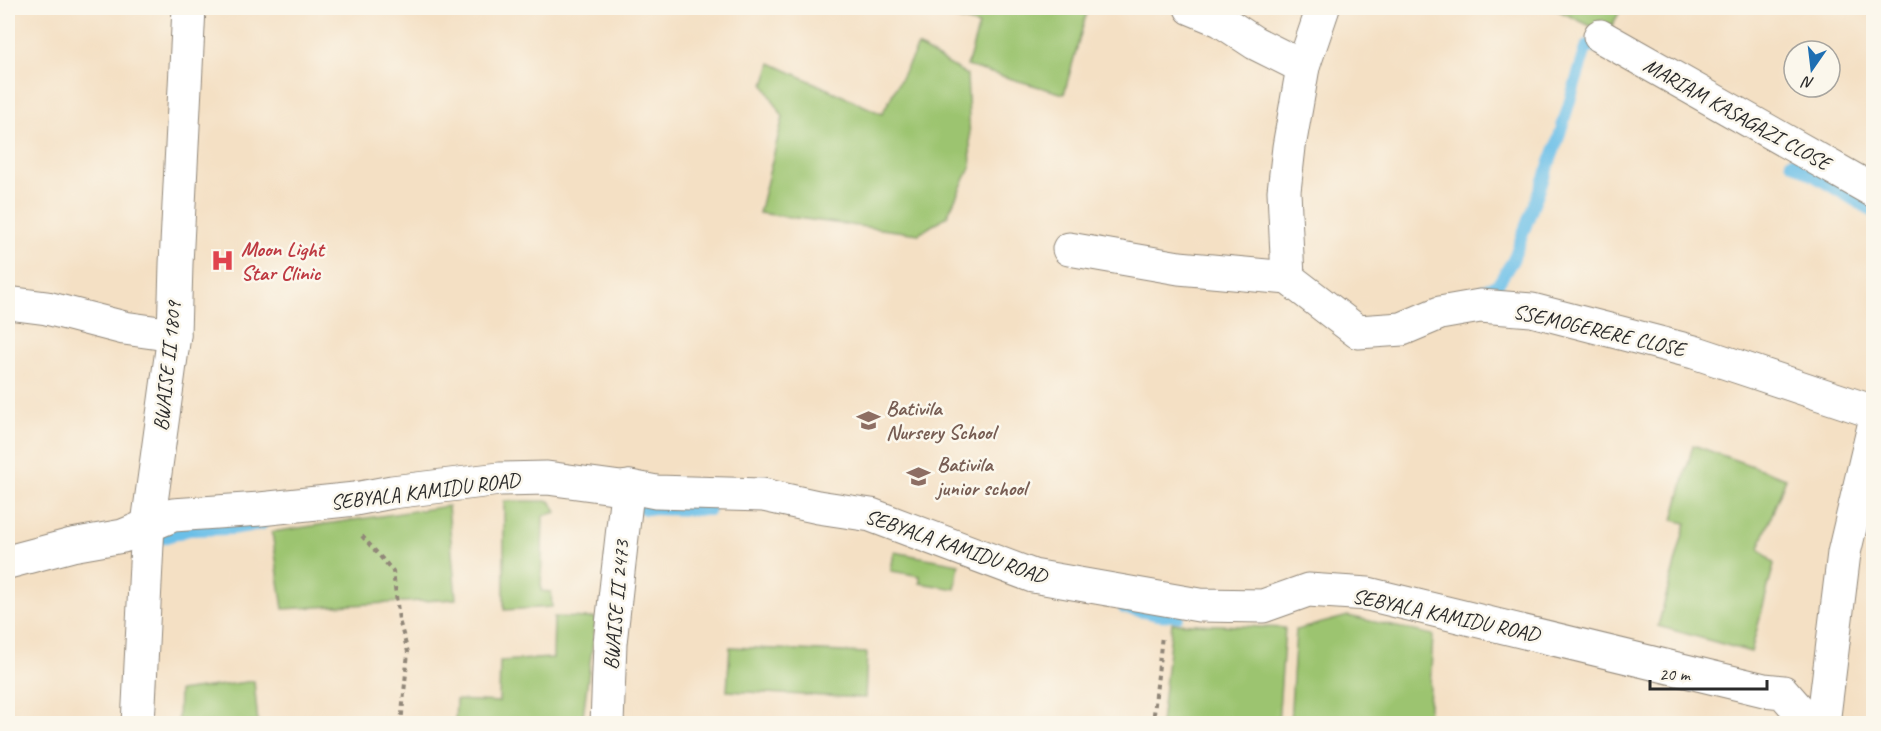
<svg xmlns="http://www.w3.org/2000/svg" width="1881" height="731" font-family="Caveat,sans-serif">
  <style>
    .green { fill: #9cc470; stroke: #64784e; stroke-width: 1.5 }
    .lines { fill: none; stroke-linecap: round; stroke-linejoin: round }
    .stream { stroke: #6bbfe8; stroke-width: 12 }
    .street-casing { stroke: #908678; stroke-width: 35 }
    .secondary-casing { stroke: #908678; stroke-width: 35 }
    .path { stroke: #908678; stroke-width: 4; stroke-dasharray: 4.5 4.5; stroke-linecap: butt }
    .street { stroke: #fff; stroke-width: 33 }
    .secondary { stroke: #fff; stroke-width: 33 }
    .labels { text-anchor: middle; stroke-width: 5; stroke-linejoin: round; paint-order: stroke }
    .street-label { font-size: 21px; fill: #2b2b2b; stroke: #fbf7ec }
    .health-label { font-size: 21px; font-weight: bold; fill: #be3a42; stroke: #fbf7ec; text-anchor: start }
    .education-label { font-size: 21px; font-weight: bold; fill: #785e54; stroke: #fbf7ec; text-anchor: start }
  </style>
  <rect width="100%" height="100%" fill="#fbf7ec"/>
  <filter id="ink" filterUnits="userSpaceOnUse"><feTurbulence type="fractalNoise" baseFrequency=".0167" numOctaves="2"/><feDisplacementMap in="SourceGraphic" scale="12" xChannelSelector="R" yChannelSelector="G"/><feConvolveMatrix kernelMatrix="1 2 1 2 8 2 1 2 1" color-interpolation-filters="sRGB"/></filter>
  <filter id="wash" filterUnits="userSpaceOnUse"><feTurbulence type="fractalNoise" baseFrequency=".008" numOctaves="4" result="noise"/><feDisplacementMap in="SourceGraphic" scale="24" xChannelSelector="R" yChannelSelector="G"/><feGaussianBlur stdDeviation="1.35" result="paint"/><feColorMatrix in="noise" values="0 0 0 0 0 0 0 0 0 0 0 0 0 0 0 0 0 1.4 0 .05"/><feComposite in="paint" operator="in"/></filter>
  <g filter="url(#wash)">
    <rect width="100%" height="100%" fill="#f4e0c4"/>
    <g class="green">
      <polygon points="940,8 1088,8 1064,94 967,66 979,25 938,14"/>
      <polygon points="1553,8 1622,8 1607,34"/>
      <polygon points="918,46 967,75 971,166 947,216 919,234 759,213 783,117 764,85 771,63 882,114"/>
      <polygon points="1693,445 1786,478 1759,548 1774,564 1751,652 1658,626 1686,523 1673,520"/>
      <polygon points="504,501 550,501 557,512 543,516 541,591 551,592 552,607 504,610"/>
      <polygon points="448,506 456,599 283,609 272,532"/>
      <polygon points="894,552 959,564 955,589 920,583 920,576 891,571"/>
      <polygon points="1348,616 1433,635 1428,723 1290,723 1296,630"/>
      <polygon points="554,617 596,618 582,723 455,724 456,700 499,702 500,661 553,658"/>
      <polygon points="1172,623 1285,628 1278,723 1161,723"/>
      <polygon points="730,647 867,653 865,698 727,691"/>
      <polygon points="254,681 258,723 178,723 179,691"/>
    </g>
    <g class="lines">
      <g class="stream">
        <polyline points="1791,162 1874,212"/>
        <polyline points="1471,296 1498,284 1513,260 1557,143 1587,45 1602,48"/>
        <polyline points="627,502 645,509 710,510"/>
        <polyline points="150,542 189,530 231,529 262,524"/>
        <polyline points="1124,608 1157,615 1178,616"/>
      </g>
    </g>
  </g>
  <g filter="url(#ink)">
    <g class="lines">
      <defs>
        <g id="street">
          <polyline points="1191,8 1220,20 1255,43 1303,67"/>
          <polyline points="1600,36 1874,191"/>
          <polyline points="1069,249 1179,268 1288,278"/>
          <polyline points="1288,278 1358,332 1402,329 1440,313 1480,306 1532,310 1694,352 1874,412"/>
          <polyline points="1288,278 1284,191 1289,147 1303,67 1323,8"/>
          <polyline points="8,303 47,308 124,328 174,335"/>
          <polyline points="8,562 72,545 123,536 173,515 260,509 355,499 392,492 500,479 547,478 621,488 630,487 656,492 763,495 818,507 871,515 1033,576 1199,605 1263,606 1308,590 1368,594 1764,690 1783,692 1811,724"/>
          <polyline points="138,724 148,524 174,335 176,264 189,8"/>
          <polyline points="607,724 610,643 626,501 630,487"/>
        </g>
        <polyline id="secondary" points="1823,724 1844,553 1874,426"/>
      </defs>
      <use href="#street" class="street-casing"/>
      <use href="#secondary" class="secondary-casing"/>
      <g class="path">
        <polyline points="362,536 393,571 399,620 408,652 401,724"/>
        <polyline points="1153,724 1162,635"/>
      </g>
      <use href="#street" class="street"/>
      <use href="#secondary" class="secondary"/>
    </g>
  </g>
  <defs>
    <symbol id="hospital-bare" viewBox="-9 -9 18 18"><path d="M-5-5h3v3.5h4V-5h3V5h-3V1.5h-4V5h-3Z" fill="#e0444e" stroke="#fbf7ec" stroke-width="2.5" paint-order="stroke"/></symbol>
    <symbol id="school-bare" viewBox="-9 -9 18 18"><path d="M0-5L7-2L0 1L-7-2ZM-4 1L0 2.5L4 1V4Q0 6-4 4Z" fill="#8d6e63" stroke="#fbf7ec" stroke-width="2.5" paint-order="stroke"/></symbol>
  </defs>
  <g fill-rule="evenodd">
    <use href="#hospital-bare" x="206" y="244" width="33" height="33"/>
    <use href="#school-bare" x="852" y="404" width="33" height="33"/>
    <use href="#school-bare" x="902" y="460" width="33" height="33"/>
  </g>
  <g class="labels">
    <g class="street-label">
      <text transform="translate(1737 114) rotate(29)" y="7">MARIAM KASAGAZI CLOSE</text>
      <text transform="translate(1599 330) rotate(13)" y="7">SSEMOGERERE CLOSE</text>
      <text transform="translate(167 366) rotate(-84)" y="7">BWAISE II 1809</text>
      <text transform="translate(425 491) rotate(-7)" y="7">SEBYALA KAMIDU ROAD</text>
      <text transform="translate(956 546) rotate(19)" y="7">SEBYALA KAMIDU ROAD</text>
      <text transform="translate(616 605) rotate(-85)" y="7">BWAISE II 2473</text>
      <text transform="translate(1446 615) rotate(12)" y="7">SEBYALA KAMIDU ROAD</text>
    </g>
    <g class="health-label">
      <text x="241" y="256">Moon Light<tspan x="241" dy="24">Star Clinic</tspan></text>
    </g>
    <g class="education-label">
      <text x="886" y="415">Bativila<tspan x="886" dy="24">Nursery School</tspan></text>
      <text x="937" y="471">Bativila<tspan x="937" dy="24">junior school</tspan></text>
    </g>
  </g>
  <rect width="1881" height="731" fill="none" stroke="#fbf7ec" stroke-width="30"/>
  <g transform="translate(1812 69) rotate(194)"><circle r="28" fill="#fbf7ec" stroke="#a8a59f" stroke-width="1.5"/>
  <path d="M0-4.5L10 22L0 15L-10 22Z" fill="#1f6fb2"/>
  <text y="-9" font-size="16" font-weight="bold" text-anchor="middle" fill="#2b2b2b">N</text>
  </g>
  <path d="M1650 680v9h117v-9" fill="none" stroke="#2b2b2b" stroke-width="3"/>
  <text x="1659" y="680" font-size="18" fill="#2b2b2b" stroke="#fbf7ec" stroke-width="4.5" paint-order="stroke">20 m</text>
</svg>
